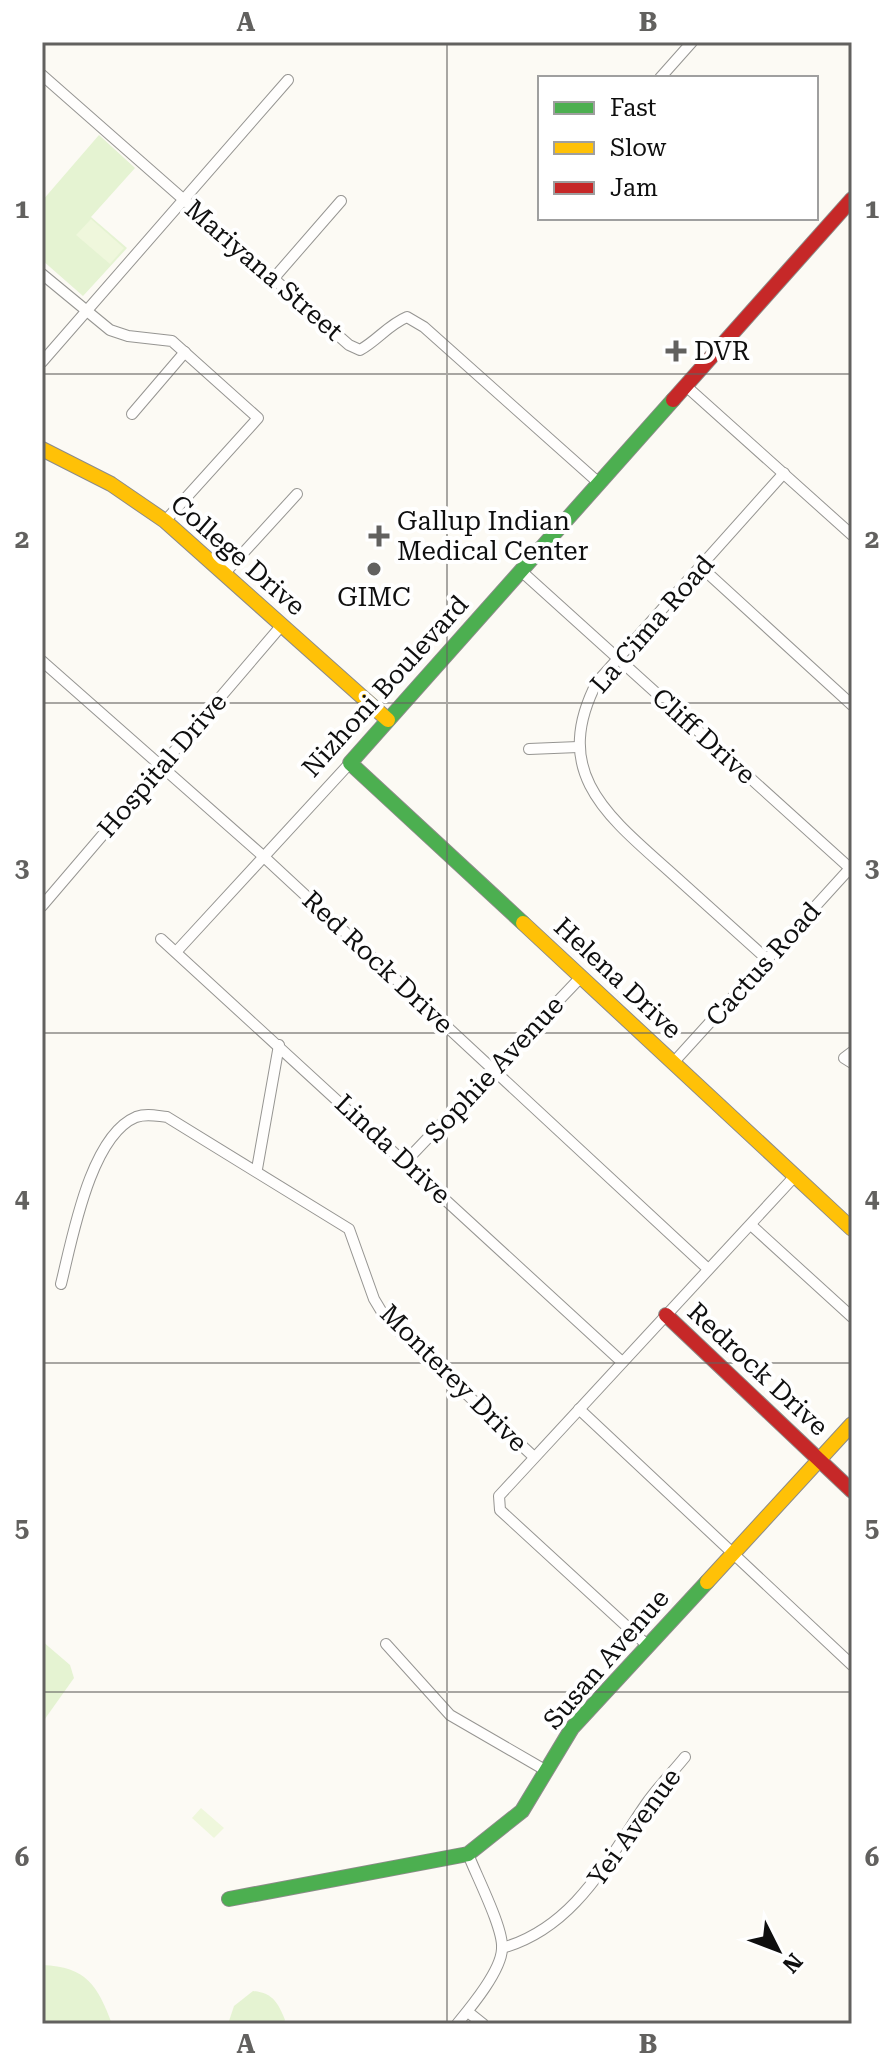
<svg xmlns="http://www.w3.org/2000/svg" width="894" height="2066" font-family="'Roboto Serif',serif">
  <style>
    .green { fill: #e5f3d2 }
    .pitch { fill: #eff7dc }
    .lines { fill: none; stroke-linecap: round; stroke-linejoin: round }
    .street-casing { stroke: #969592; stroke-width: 12 }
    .fast-casing { stroke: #8c8b89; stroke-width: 16 }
    .slow-casing { stroke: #8c8b89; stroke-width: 16 }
    .jam-casing { stroke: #8c8b89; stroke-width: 16 }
    .street { stroke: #fffefd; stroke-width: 10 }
    .fast { stroke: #4caf50; stroke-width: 14 }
    .slow { stroke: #ffc107; stroke-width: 14 }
    .jam { stroke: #c62828; stroke-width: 14 }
    .grid { fill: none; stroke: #62615f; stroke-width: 2; stroke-opacity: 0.55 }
    .poi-dot { fill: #62615f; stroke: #fff; stroke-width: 3 }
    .labels { text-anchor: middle; stroke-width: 8; stroke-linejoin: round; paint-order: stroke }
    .street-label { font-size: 26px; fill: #0f0f0f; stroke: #fff }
    .poi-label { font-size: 26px; fill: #0f0f0f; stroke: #fff; text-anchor: start }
    .neatline { fill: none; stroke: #62615f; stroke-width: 3 }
    .grid-label { font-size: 26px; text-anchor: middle; font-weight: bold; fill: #62615f }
  </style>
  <rect width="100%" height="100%" fill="#fcfaf4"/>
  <g class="green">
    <polygon points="99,135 135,168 91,217 127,248 83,296 42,260 42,201"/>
    <polygon points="42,1641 70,1665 74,1678 42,1723"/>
    <path d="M42,1965C87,1967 97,1985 112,2024H42Z"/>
    <path d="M253,1991C273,1993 278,2003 285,2020L283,2024H228L234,2006Z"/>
  </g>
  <g class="pitch">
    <polygon points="91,219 124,248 110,264 76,235"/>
    <polygon points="201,1808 224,1828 214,1838 192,1818"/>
  </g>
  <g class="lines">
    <defs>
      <g id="street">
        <path d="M42,75L349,345L360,350C378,340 388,325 407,317L424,327L600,484"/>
        <polyline points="660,78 692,42"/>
        <polyline points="42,274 110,330 128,336 172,341 258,418 165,521"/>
        <polyline points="274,278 341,201"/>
        <polyline points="42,362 288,80"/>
        <polyline points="687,387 852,535"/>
        <polyline points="132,414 185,352"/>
        <polyline points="701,567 852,705"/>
        <polyline points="520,570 852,870"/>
        <polyline points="224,574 297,494"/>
        <polyline points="42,661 263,856 708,1269"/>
        <polyline points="529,749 578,747"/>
        <polyline points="42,906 282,625"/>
        <polyline points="161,939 622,1362"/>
        <polyline points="176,952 350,763"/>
        <path d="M768,960C735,930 701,900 668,870C605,814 551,771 597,682L784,473"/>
        <polyline points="852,1052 844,1058 852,1063"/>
        <polyline points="673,1063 852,866"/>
        <polyline points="406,1161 581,977"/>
        <polyline points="257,1169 279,1045"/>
        <polyline points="751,1225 852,1317"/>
        <path d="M61,1284C72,1240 90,1136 136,1117C147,1113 157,1116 167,1117L349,1229L374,1299L386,1319L534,1457"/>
        <polyline points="579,1409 852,1665"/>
        <polyline points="386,1644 450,1715 545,1770"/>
        <polyline points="647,1645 500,1510 499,1496 795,1176"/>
        <path d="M502,1948C574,1928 607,1861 646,1804C657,1788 672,1773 685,1757"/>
        <polyline points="468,2012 483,2024"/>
        <path d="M457,2024C471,2007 501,1971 502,1949C504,1929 476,1875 468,1854"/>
      </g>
      <g id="fast">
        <polyline points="523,923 350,763 673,400"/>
        <polyline points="229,1899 468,1854 522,1811 572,1728 707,1582"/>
      </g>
      <g id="slow">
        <polyline points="42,449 111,484 165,521 388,720"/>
        <polyline points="523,923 852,1229"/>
        <polyline points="707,1582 852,1424"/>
      </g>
      <g id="jam">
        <polyline points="673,400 852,199"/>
        <polyline points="666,1315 852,1491"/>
      </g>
    </defs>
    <use href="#street" class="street-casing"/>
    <use href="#fast" class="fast-casing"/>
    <use href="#slow" class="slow-casing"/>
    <use href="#jam" class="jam-casing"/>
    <use href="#street" class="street"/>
    <use href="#fast" class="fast"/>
    <use href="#slow" class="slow"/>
    <use href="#jam" class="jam"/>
  </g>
  <path class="grid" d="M447,42V2024M42,374H852M42,703H852M42,1033H852M42,1363H852M42,1692H852"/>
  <g class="poi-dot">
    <path d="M672 339h8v8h8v8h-8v8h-8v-8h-8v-8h8z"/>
    <path d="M375 524h8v8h8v8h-8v8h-8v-8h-8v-8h8z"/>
    <circle cx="374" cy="569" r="8"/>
  </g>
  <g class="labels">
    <g class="street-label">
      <text transform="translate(264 270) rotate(41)" y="9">Mariyana Street</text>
      <text transform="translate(238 555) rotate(41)" y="9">College Drive</text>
      <text transform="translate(652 624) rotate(-49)" y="9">La Cima Road</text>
      <text transform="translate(385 686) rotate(-48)" y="9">Nizhoni Boulevard</text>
      <text transform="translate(704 736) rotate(42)" y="9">Cliff Drive</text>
      <text transform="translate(162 765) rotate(-49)" y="9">Hospital Drive</text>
      <text transform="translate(378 962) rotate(43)" y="9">Red Rock Drive</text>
      <text transform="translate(763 964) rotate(-48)" y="9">Cactus Road</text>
      <text transform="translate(618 978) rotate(43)" y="9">Helena Drive</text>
      <text transform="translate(494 1069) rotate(-47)" y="9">Sophie Avenue</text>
      <text transform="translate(393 1149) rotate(43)" y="9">Linda Drive</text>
      <text transform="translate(758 1369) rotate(43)" y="9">Redrock Drive</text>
      <text transform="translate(454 1378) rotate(45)" y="9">Monterey Drive</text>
      <text transform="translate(606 1659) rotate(-49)" y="9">Susan Avenue</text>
      <text transform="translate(634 1827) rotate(-54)" y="9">Yei Avenue</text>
    </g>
    <g class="poi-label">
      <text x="694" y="360">DVR</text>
      <text x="397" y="530">Gallup Indian<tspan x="397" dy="30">Medical Center</tspan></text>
      <text x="374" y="606" text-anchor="middle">GIMC</text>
    </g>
  </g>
  <rect width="894" height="2066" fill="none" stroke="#ffffff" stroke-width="88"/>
  <rect x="538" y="76" width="280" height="144" fill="#ffffff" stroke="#9f9f9f" stroke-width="2"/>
  <rect x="554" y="102" width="40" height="12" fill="#4caf50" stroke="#9f9f9f" stroke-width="2"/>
  <text x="610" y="116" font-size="24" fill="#0f0f0f">Fast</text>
  <rect x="554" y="142" width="40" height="12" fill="#ffc107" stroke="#9f9f9f" stroke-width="2"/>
  <text x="610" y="156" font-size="24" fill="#0f0f0f">Slow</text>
  <rect x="554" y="182" width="40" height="12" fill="#c62828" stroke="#9f9f9f" stroke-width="2"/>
  <text x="610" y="196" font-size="24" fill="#0f0f0f">Jam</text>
  <g transform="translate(778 1950) rotate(132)" stroke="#ffffff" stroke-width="6" paint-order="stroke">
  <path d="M0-6L14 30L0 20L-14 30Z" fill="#0f0f0f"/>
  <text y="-12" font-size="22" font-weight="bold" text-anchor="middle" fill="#0f0f0f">N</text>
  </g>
  <rect x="44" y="44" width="806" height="1978" class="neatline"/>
  <g class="grid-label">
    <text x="246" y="31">A</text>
    <text x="648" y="31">B</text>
    <text x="22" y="218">1</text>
    <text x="872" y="218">1</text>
    <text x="22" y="548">2</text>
    <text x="872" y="548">2</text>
    <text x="22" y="877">3</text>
    <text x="872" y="877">3</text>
    <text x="22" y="1207">4</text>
    <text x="872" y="1207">4</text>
    <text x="22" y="1537">5</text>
    <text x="872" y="1537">5</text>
    <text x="22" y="1866">6</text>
    <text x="872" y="1866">6</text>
    <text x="246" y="2053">A</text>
    <text x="648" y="2053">B</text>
  </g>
</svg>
